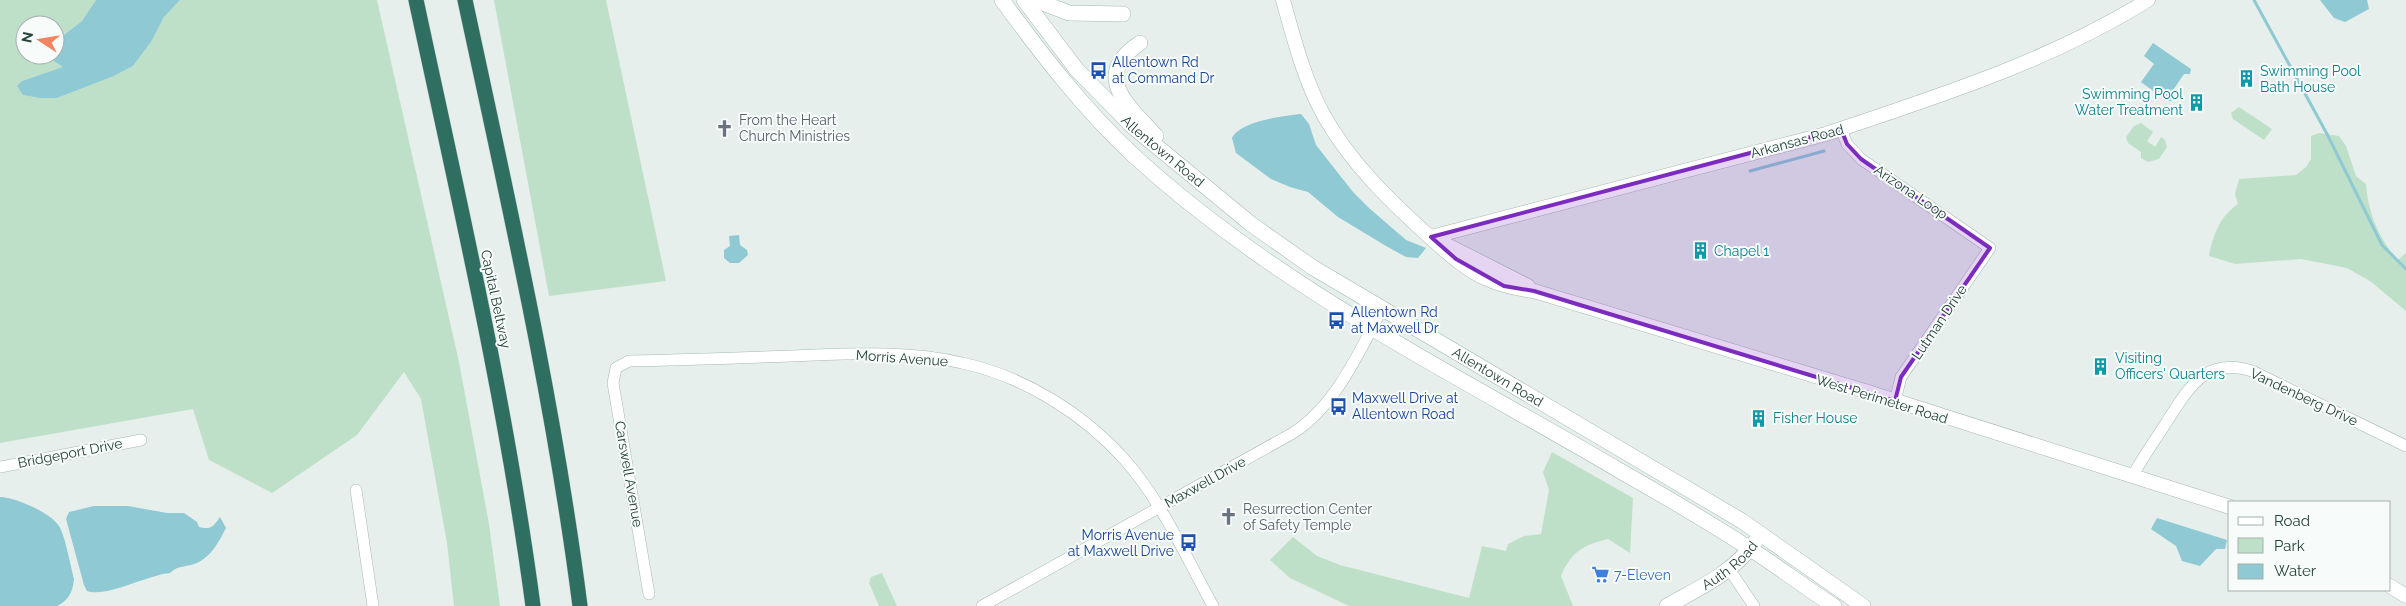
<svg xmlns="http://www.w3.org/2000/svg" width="2406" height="606" font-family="Raleway,sans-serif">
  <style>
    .green { fill: #bfe0c8 }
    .water { fill: #8ec9d4 }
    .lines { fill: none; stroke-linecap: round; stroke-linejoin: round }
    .stream { stroke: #8ec9d4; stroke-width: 3 }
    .minor-casing { stroke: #a8b8b2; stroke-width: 12 }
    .tertiary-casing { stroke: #a8b8b2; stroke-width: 15 }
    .secondary-casing { stroke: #a4bbb3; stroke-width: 16 }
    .motorway-casing { stroke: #c2cac8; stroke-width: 16 }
    .minor { stroke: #fff; stroke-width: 11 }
    .tertiary { stroke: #fff; stroke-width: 14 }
    .secondary { stroke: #fff; stroke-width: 15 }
    .motorway { stroke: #2f6f62; stroke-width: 15 }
    .marked { fill: #7b2cbf; fill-opacity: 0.2; stroke: #7b2cbf; stroke-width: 4; stroke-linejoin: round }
    .labels { text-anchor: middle; stroke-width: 4; stroke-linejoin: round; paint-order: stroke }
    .transit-label { font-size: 14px; fill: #164399; stroke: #f7fbf9; text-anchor: start }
    .culture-label { font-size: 14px; fill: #0d838f; stroke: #f7fbf9; text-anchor: start }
    .worship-label { font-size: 14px; fill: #5b616d; stroke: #f7fbf9; text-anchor: start }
    .street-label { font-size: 14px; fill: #24423a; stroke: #f7fbf9 }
    .shop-label { font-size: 14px; fill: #366cbe; stroke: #f7fbf9; text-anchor: start }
  </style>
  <rect width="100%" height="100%" fill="#e6efeb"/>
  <g class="green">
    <polygon points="0,0 96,0 82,21 55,42 55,25 25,25 25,55 49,55 51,59 64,67 22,81 23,95 39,98 57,98 114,76 133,66 151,42 164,17 180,0 377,0 459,362 489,524 500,606 454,606 447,543 421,399 404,372 357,435 272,493 209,460 193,409 0,443"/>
    <polygon points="494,0 606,0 666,281 549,296"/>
    <polygon points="2239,107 2272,129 2264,140 2233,119 2231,113"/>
    <polygon points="2141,123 2153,132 2147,141 2155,147 2161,137 2165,140 2167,147 2159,159 2148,162 2141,158 2141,152 2128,143 2126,137 2134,126"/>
    <path d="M2319,133L2339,136L2346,146L2356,176L2366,184C2368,213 2379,239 2398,260L2406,253V311L2370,281L2347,268L2301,259L2235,264L2209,256C2213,235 2220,216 2238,204L2235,194L2239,179L2296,175L2306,167L2311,159V136Z"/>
    <path d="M1552,452L1633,498L1630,553L1608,539C1583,545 1571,552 1561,576L1573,606H1349L1290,578L1270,560L1293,537L1317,556L1340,565L1469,598L1482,546L1506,551L1508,544L1524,536L1541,534L1549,490L1543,472Z"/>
    <polygon points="882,573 897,606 879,606 869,583 871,577"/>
  </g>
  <g class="water">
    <polygon points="96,0 180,0 164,17 151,42 133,66 114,76 57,98 39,98 23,95 17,86 22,81 63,67 51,59 49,55 55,55 55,42 82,21"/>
    <polygon points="2320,0 2367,0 2369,9 2345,22 2334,18"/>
    <polygon points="2153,43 2191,69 2190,74 2184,74 2171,93 2174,97 2171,101 2167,101 2141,82 2154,64 2144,56"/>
    <path d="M1301,114L1309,124L1316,145L1353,192L1369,208L1406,240L1426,248L1418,258L1406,257L1386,246L1338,217L1308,192L1290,187L1271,179L1236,153L1232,138C1241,121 1283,116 1301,114Z"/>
    <polygon points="739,235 740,245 747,250 748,255 739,263 730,263 724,258 724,250 730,246 729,236"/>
    <path d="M0,497C15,497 51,513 59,526C65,535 71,568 74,579C73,592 68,601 57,606H0Z"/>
    <path d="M94,506H128L167,513H184L197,522L199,527C211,530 213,527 220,517L226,528C219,541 213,554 199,562C190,567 177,565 170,573C147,575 106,598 87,591L84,585L66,519L69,512Z"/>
    <polygon points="2157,518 2227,540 2225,549 2216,549 2200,566 2182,561 2176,546 2151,529"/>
  </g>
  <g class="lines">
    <g class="stream">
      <polyline points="2254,0 2327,134 2382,245 2406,269"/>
      <polyline points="1750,171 1824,151"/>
    </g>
    <defs>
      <g id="minor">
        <polyline points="1841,129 1847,144 1861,159 1990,248 1901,377 1895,401"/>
        <polyline points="0,467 141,440"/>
        <path d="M2133,475C2143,457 2155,440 2166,423C2188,389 2205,356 2252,371L2406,446"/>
        <polyline points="356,490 373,606"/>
        <polyline points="1729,569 1754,606"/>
        <path d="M649,594L613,383L616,368L629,361C684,360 738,358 792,356C848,354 907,350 962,363C1023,376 1083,413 1125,460C1162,502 1186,557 1213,606"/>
        <path d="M982,606L1293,433C1336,405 1358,354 1382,309"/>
      </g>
      <g id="tertiary">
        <path d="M1283,0C1294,39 1304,79 1323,114C1350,163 1391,202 1432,239C1449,254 1466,270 1487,279C1502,286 1518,289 1534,291L1868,392L2230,507"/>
        <path d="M1431,237L1826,134C1936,97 2048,62 2148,0"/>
        <polyline points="1447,245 1528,286"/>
        <polyline points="2390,586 2406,596"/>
      </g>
      <g id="secondary">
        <path d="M1002,0C1042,55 1083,108 1133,155C1278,288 1454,373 1622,472C1666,497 1710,523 1752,550C1780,568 1806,588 1834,606"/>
        <path id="s1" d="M1024,0L1077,70L1132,126L1251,224L1312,267L1742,521L1863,606"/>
        <polyline points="1035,0 1069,13 1123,14"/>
        <path d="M1140,43C1090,76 1129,106 1156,136"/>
        <path id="s2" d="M1667,606C1699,588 1733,573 1755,542"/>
      </g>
      <g id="motorway">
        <path d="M416,0C459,201 506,402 533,606"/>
        <path d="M465,0C508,201 554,402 580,606"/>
      </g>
    </defs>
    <use href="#minor" class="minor-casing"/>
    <use href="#tertiary" class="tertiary-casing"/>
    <use href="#secondary" class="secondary-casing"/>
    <use href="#motorway" class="motorway-casing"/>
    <use href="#minor" class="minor"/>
    <use href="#tertiary" class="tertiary"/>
    <use href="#secondary" class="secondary"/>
    <use href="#motorway" class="motorway"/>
  </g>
  <path class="marked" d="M1841,129L1847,144L1861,159L1990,248L1901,377L1895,401L1534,291L1504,286L1456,259L1431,237Z"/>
  <defs>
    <symbol id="bus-bare" viewBox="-9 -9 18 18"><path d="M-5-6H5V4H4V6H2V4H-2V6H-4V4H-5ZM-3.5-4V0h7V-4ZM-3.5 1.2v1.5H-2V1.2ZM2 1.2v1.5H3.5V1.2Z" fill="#1a4fb4" stroke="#f7fbf9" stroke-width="2.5" paint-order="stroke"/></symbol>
    <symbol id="building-bare" viewBox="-9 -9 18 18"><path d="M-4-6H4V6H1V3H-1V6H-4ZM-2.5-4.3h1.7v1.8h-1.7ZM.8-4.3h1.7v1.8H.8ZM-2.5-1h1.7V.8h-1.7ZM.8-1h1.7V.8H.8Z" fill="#0f9aa8" stroke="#f7fbf9" stroke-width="2.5" paint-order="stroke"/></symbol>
    <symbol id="church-bare" viewBox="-9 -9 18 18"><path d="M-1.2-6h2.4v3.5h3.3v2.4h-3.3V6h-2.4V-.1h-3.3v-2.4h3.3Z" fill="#6b7280" stroke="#f7fbf9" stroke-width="2.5" paint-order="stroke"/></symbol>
    <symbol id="supermarket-bare" viewBox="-9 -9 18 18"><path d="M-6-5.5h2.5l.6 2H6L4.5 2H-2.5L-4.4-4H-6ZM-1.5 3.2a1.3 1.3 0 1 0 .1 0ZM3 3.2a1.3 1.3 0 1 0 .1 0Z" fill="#3f7fe0" stroke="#f7fbf9" stroke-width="2.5" paint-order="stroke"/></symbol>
  </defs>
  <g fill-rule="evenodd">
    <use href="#bus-bare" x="1086" y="58" width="25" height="25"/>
    <use href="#building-bare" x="2234" y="66" width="25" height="25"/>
    <use href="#building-bare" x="2184" y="90" width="25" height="25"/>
    <use href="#church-bare" x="712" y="116" width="25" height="25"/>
    <use href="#building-bare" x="1688" y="238" width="25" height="25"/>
    <use href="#bus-bare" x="1324" y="308" width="25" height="25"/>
    <use href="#building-bare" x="2088" y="354" width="25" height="25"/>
    <use href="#bus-bare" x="1326" y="394" width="25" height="25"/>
    <use href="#building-bare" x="1746" y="406" width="25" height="25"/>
    <use href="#church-bare" x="1216" y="504" width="25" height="25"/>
    <use href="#bus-bare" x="1176" y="530" width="25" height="25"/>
    <use href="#supermarket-bare" x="1588" y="562" width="25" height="25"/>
  </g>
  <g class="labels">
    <g class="transit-label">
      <text x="1112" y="67">Allentown Rd<tspan x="1112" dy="16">at Command Dr</tspan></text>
      <text x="1351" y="317">Allentown Rd<tspan x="1351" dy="16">at Maxwell Dr</tspan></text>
      <text x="1352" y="403">Maxwell Drive at<tspan x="1352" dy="16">Allentown Road</tspan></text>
      <text x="1174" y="540" text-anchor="end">Morris Avenue<tspan x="1174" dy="16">at Maxwell Drive</tspan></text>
    </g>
    <g class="culture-label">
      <text x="2260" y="76">Swimming Pool<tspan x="2260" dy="16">Bath House</tspan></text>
      <text x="2183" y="99" text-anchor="end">Swimming Pool<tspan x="2183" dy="16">Water Treatment</tspan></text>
      <text x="1714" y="256">Chapel 1</text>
      <text x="2115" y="363">Visiting<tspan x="2115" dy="16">Officers' Quarters</tspan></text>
      <text x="1773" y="423">Fisher House</text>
    </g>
    <g class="worship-label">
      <text x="739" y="125">From the Heart<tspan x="739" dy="16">Church Ministries</tspan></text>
      <text x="1243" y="514">Resurrection Center<tspan x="1243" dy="16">of Safety Temple</tspan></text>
    </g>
    <g class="street-label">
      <text transform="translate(1797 141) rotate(-15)" y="5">Arkansas Road</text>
      <text dy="5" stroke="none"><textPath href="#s1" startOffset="206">Allentown Road</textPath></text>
      <text transform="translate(1911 192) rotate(34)" y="5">Arizona Loop</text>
      <text transform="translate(496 299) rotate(78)" y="5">Capital Beltway</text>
      <text transform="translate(1939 322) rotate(-56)" y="5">Lutman Drive</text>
      <text transform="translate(902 358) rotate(4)" y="5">Morris Avenue</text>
      <text dy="5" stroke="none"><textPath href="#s1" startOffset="611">Allentown Road</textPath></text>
      <text transform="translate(2304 397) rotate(25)" y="5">Vandenberg Drive</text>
      <text transform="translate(1882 399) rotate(17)" y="5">West Perimeter Road</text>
      <text transform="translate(70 453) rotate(-11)" y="5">Bridgeport Drive</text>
      <text transform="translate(629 474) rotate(80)" y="5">Carswell Avenue</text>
      <text transform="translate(1205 482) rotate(-29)" y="5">Maxwell Drive</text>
      <text dy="5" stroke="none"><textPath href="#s2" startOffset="75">Auth Road</textPath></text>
    </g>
    <g class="shop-label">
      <text x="1614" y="580">7-Eleven</text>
    </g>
  </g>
  <rect x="2228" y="501" width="162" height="90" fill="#f7fbf9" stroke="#a3b1ad"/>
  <rect x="2238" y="517" width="25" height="8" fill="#ffffff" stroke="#a3b1ad"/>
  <text x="2274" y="526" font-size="15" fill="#24423a">Road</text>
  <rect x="2238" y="538" width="25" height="15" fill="#bfe0c8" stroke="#a3b1ad"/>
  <text x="2274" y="551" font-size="15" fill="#24423a">Park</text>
  <rect x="2238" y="564" width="25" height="15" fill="#8ec9d4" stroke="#a3b1ad"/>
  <text x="2274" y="576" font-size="15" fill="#24423a">Water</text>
  <g transform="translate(40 40) rotate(282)"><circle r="24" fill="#f7fbf9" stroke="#a3b1ad"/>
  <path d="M0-4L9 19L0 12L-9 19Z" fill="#f4845f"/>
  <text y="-8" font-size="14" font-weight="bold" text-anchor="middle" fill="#24423a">N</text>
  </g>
</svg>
